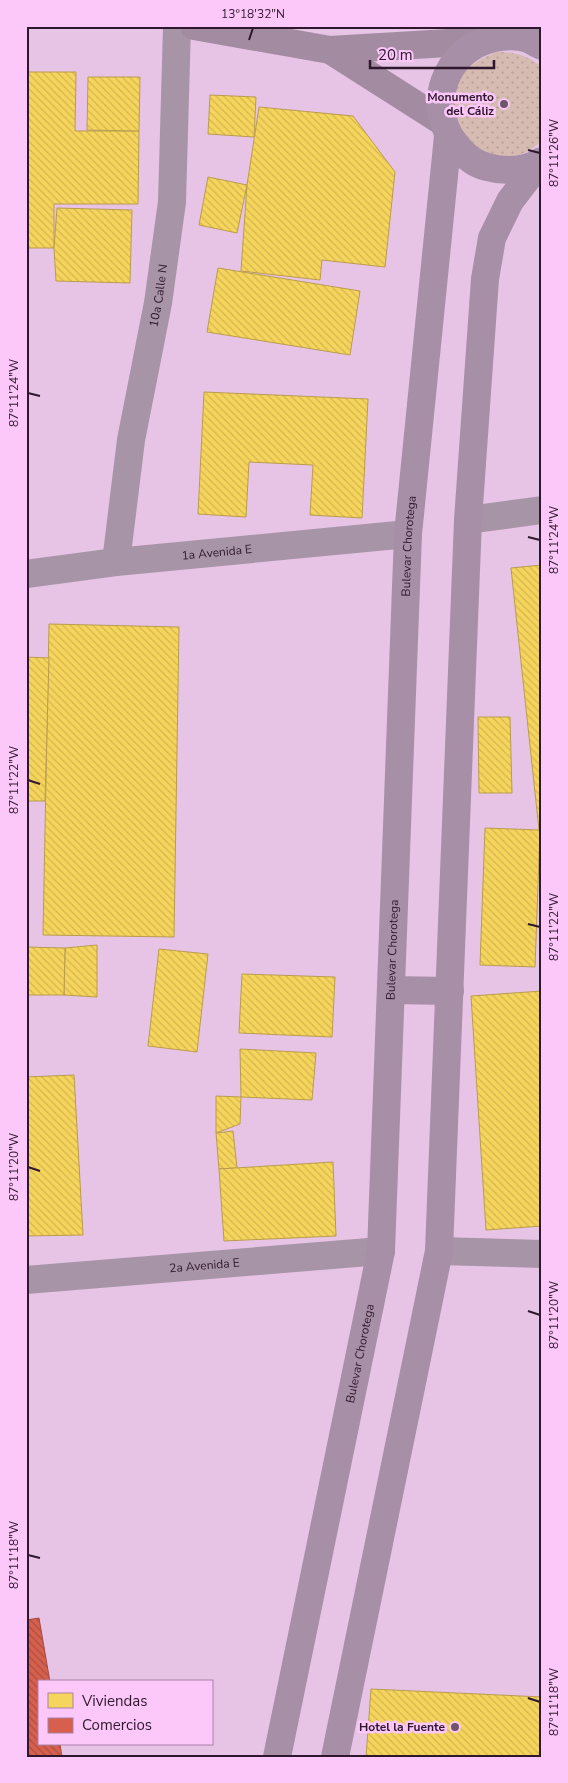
<svg xmlns="http://www.w3.org/2000/svg" width="568" height="1783" font-family="'Nunito Sans',sans-serif">
  <style>
    .green { fill: url(#green-dots) }
    .homes { fill: url(#homes-back-hatch); stroke: #ba9c4e }
    .shops { fill: url(#shops-back-hatch); stroke: #a44a44 }
    .lines { fill: none; stroke-linecap: round; stroke-linejoin: round }
    .minor { stroke: #a794a6; stroke-width: 28 }
    .major { stroke: #a38ca2; stroke-width: 28 }
    .highway { stroke: #a88fa8; stroke-width: 28 }
    .ticks { fill: none; stroke: #2f172e; stroke-width: 2 }
    .poi-dot { fill: #6f546e; stroke: #fcc7f9; stroke-width: 2 }
    .labels { text-anchor: middle; stroke-width: 5; stroke-linejoin: round; paint-order: stroke }
    .poi-label { font-size: 12px; font-weight: bold; fill: #2f172e; stroke: #fcc7f9; text-anchor: end }
    .street-label { font-size: 12px; fill: #2f172e; stroke: #fcc7f9 }
    .neatline { fill: none; stroke: #2f172e; stroke-width: 2 }
    .ticks-label { font-size: 12px; text-anchor: middle; fill: #2f172e }
  </style>
  <defs>
    <pattern id="green-dots" width="8" height="8" patternUnits="userSpaceOnUse" patternTransform="scale(1.25)"><rect width="8" height="8" fill="#d5bbb1"/><path d="M2 2h.1M6 6h.1" fill="none" stroke="#b7a099" stroke-width="1.8" stroke-linecap="round"/></pattern>
    <pattern id="homes-back-hatch" width="6" height="6" patternUnits="userSpaceOnUse" patternTransform="scale(1.25)"><rect width="6" height="6" fill="#f6d55c"/><path d="M-1 5l2 2M0 0l6 6M5-1l2 2" fill="none" stroke="#d3b650"/></pattern>
    <pattern id="shops-back-hatch" width="6" height="6" patternUnits="userSpaceOnUse" patternTransform="scale(1.25)"><rect width="6" height="6" fill="#d6604d"/><path d="M-1 5l2 2M0 0l6 6M5-1l2 2" fill="none" stroke="#ae4e40"/></pattern>
  </defs>
  <rect width="100%" height="100%" fill="#e7c4e6"/>
  <path class="green" d="M497,52C517,52 526,55 542,67V140C484,200 401,85 497,52Z"/>
  <g class="homes">
    <polygon points="26,72 76,72 75,131 139,131 138,204 54,204 54,248 26,248"/>
    <polygon points="88,77 140,77 139,131 87,130"/>
    <polygon points="210,95 256,97 254,137 208,134"/>
    <polygon points="259,107 353,116 395,172 385,267 322,260 320,280 241,271 247,185"/>
    <polygon points="208,177 247,185 237,233 199,225"/>
    <polygon points="57,208 132,210 130,283 56,281 54,248"/>
    <polygon points="218,268 360,291 350,355 207,332"/>
    <polygon points="204,392 368,399 362,518 310,515 313,465 249,462 246,517 198,514"/>
    <polygon points="542,565 542,858 511,568"/>
    <polygon points="49,624 179,627 174,937 43,935"/>
    <polygon points="26,657 49,658 45,801 26,801"/>
    <polygon points="478,717 510,717 512,793 479,793"/>
    <polygon points="485,828 540,830 535,967 480,965"/>
    <polygon points="97,945 97,997 64,995 65,948"/>
    <polygon points="26,947 65,948 64,995 26,995"/>
    <polygon points="159,949 208,954 197,1052 148,1046"/>
    <polygon points="242,974 335,977 332,1037 239,1033"/>
    <polygon points="542,991 542,1226 486,1230 471,996"/>
    <polygon points="240,1049 316,1053 312,1100 241,1097"/>
    <polygon points="74,1075 83,1235 26,1236 26,1077"/>
    <polygon points="216,1096 241,1097 240,1124 216,1133"/>
    <polygon points="233,1131 237,1168 219,1169 216,1133"/>
    <polygon points="333,1162 336,1236 224,1241 219,1169"/>
    <polygon points="371,1689 542,1697 542,1757 366,1757"/>
  </g>
  <polygon class="shops" points="39,1618 50,1682 39,1682 39,1744 60,1744 62,1757 26,1757 26,1620"/>
  <g class="lines">
    <g class="minor">
      <polyline points="468,520 542,510"/>
      <path id="s1" d="M116,562L131,440L158,303L172,202L177,26"/>
      <path id="s2" d="M26,574L116,562L408,534"/>
      <polyline points="439,1251 542,1254"/>
      <path id="s3" d="M26,1280L381,1251"/>
    </g>
    <g class="major">
      <polyline points="194,26 330,50 482,41"/>
      <polyline points="330,50 443,122"/>
    </g>
    <g class="highway">
      <path d="M542,46C537,44 533,41 528,39C518,35 505,36 494,38C445,49 424,106 456,145C464,155 474,164 487,167C505,172 525,171 542,161"/>
      <polyline points="391,990 450,991"/>
      <path id="s4" d="M277,1757L381,1251L408,534L448,136"/>
      <polyline points="335,1757 439,1251 468,520 485,279 492,238 510,201 540,162"/>
    </g>
  </g>
  <path class="ticks" d="M249,40L253,28M528,150L540,153M28,393L40,396M528,537L540,540M28,780L40,784M528,924L540,927M28,1167L40,1171M528,1311L540,1315M28,1555L40,1558M528,1698L540,1702"/>
  <g class="poi-dot">
    <circle cx="504" cy="104" r="5"/>
    <circle cx="455" cy="1727" r="5"/>
  </g>
  <g class="labels">
    <g class="poi-label">
      <text x="494" y="101">Monumento<tspan x="494" dy="14">del Cáliz</tspan></text>
      <text x="445" y="1731">Hotel la Fuente</text>
    </g>
    <g class="street-label">
      <text dy="4" stroke="none"><textPath href="#s1" startOffset="270">10a Calle N</textPath></text>
      <text dy="4" stroke="none"><textPath href="#s4" startOffset="1222">Bulevar Chorotega</textPath></text>
      <text dy="4" stroke="none"><textPath href="#s2" startOffset="192">1a Avenida E</textPath></text>
      <text dy="4" stroke="none"><textPath href="#s4" startOffset="818">Bulevar Chorotega</textPath></text>
      <text dy="4" stroke="none"><textPath href="#s3" startOffset="179">2a Avenida E</textPath></text>
      <text dy="4" stroke="none"><textPath href="#s4" startOffset="412">Bulevar Chorotega</textPath></text>
    </g>
  </g>
  <rect width="568" height="1783" fill="none" stroke="#fcc7f9" stroke-width="55"/>
  <rect x="38" y="1680" width="175" height="65" fill="#fcc7f9" stroke="#aa81a8"/>
  <rect x="48" y="1693" width="25" height="15" fill="#f6d55c" stroke="#aa81a8"/>
  <text x="82" y="1706" font-size="15" fill="#2f172e">Viviendas</text>
  <rect x="48" y="1718" width="25" height="15" fill="#d6604d" stroke="#aa81a8"/>
  <text x="82" y="1730" font-size="15" fill="#2f172e">Comercios</text>
  <path d="M370 60v8h124v-8" fill="none" stroke="#2f172e" stroke-width="2.5"/>
  <text x="378" y="60" font-size="15" fill="#2f172e" stroke="#fcc7f9" stroke-width="4" paint-order="stroke">20 m</text>
  <rect x="28" y="28" width="512" height="1728" class="neatline"/>
  <g class="ticks-label">
    <text x="253" y="18">13°18'32"N</text>
    <text transform="translate(554 153) rotate(-90)" y="4">87°11'26"W</text>
    <text transform="translate(14 393) rotate(-90)" y="4">87°11'24"W</text>
    <text transform="translate(554 540) rotate(-90)" y="4">87°11'24"W</text>
    <text transform="translate(14 780) rotate(-90)" y="4">87°11'22"W</text>
    <text transform="translate(554 927) rotate(-90)" y="4">87°11'22"W</text>
    <text transform="translate(14 1167) rotate(-90)" y="4">87°11'20"W</text>
    <text transform="translate(554 1315) rotate(-90)" y="4">87°11'20"W</text>
    <text transform="translate(14 1555) rotate(-90)" y="4">87°11'18"W</text>
    <text transform="translate(554 1702) rotate(-90)" y="4">87°11'18"W</text>
  </g>
</svg>
